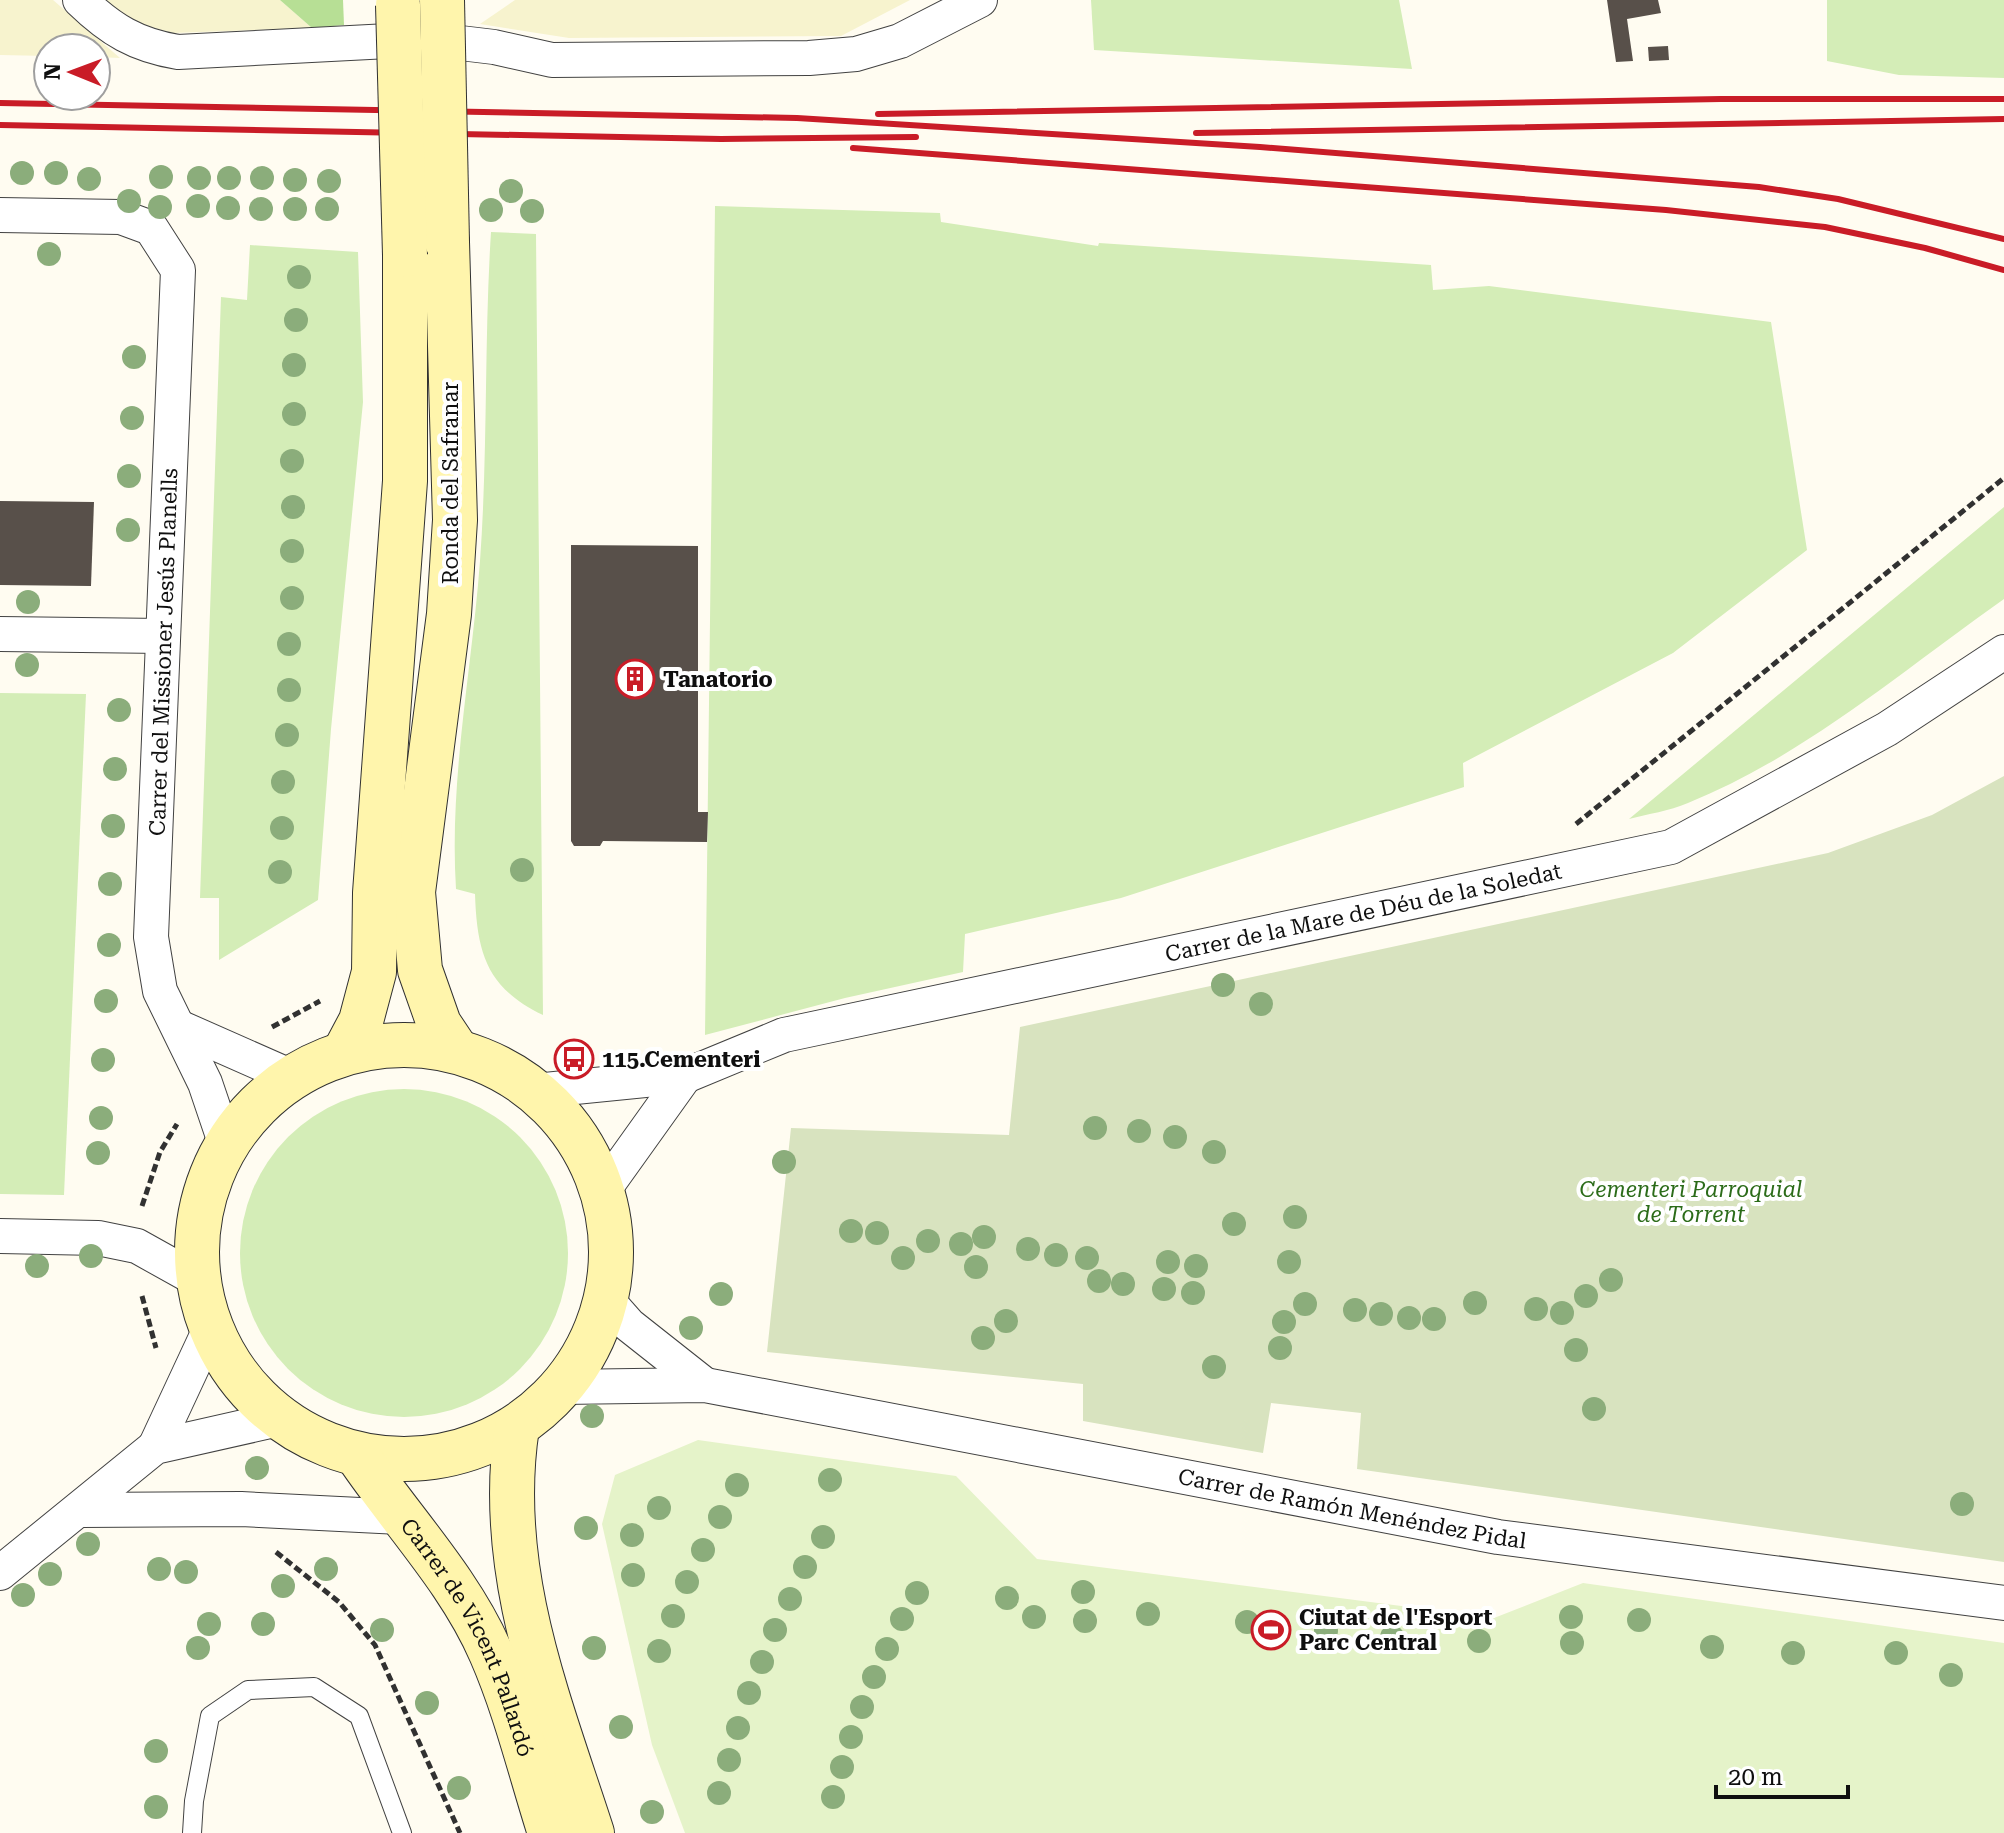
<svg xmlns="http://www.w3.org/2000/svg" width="2004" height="1833" font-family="'Roboto Serif',serif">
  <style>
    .farmland { fill: #f7f3ce }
    .green { fill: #d4edb7 }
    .forest { fill: #b7df95 }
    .cemetery { fill: #d8e3bf }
    .pitch { fill: #e5f3c9 }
    .building { fill: #58504a }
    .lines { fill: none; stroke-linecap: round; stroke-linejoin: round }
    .lane-casing { stroke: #424242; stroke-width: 20 }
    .street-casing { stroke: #424242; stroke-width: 36 }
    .secondary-casing { stroke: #313131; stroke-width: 46 }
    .path { stroke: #313131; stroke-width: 5; stroke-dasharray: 8 4; stroke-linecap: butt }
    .lane { stroke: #fff; stroke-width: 18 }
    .street { stroke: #fff; stroke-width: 34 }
    .secondary { stroke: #fff5ac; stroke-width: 44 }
    .rail { stroke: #c91c27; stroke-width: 6 }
    .secondary-bridge-casing { stroke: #313131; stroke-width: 46; stroke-linecap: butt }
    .secondary-bridge { stroke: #fff5ac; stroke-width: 44 }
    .tree { fill: #8bad7b }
    .labels { text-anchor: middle; stroke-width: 8; stroke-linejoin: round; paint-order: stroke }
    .street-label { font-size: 22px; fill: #0f0f0f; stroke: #fff }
    .poi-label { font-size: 22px; font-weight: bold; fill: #0f0f0f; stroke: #fff; text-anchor: start }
    .park-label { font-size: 22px; font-style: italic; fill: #2c6c1a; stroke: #fff }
  </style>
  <rect width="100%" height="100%" fill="#fffcf1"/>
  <g class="farmland">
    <polygon points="0,0 53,0 120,58 96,57 96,48 48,48 48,56 0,55"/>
    <polygon points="105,0 280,0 312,28 173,33 132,22"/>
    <polygon points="515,0 910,0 841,36 569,38 480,24"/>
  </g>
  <g class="green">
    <polygon points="1091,0 1399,0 1412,69 1094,50"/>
    <polygon points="1827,0 2004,0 2004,78 1899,75 1827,61"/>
    <polygon points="715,206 940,213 941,222 1098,246 1099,243 1431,265 1433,290 1489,286 1771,322 1807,550 1673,653 1463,763 1464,787 1121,898 965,934 963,972 845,998 705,1035"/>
    <path d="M491,232L536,234L543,1015C487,988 477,954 475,894L456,889C449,779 472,670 480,561C488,452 484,342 491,232Z"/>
    <polygon points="250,245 358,252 363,402 331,729 318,900 219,960 219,898 200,898 221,297 247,300"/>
    <path d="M2004,507V599C1902,671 1804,756 1688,803C1669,811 1648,814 1629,819Z"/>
    <polygon points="0,693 86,694 64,1195 0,1194"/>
    <circle cx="404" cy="1253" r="164"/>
  </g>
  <polygon class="forest" points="280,0 343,0 344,25 312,28"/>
  <polygon class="cemetery" points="2004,776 2004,1562 1357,1469 1361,1413 1271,1403 1263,1453 1083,1421 1083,1384 767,1352 791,1128 1009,1135 1020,1027 1828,853 1932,815"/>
  <polygon class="pitch" points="698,1440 956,1476 1037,1559 1494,1618 1583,1583 2004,1643 2004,1833 685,1833 652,1745 602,1524 615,1475"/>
  <g class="building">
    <polygon points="1607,0 1658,0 1661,13 1627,19 1633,61 1616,62"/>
    <polygon points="1668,46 1669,60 1649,61 1648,47"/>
    <polygon points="0,501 94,502 91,586 0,585"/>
    <polygon points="571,545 698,546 698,812 708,812 707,842 603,841 600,846 574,846 571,841"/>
  </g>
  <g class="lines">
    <defs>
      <polyline id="lane" points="192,1833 194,1801 210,1716 248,1690 314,1687 359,1716 402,1833"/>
      <g id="street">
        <path d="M80,0C111,30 136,45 178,52L427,39L494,47L552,60L809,58L856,54L900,41L980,0"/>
        <polyline points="0,215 121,217 151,228 178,270 151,937 160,991 205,1083 226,1145"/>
        <polyline points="0,634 163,636"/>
        <polyline points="181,1028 292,1077"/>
        <path id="s1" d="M535,1091L685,1076L784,1035L1671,847L1887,729L2004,652"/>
        <polyline points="602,1192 685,1076"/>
        <polyline points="0,1236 98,1238 137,1246 198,1280"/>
        <polyline points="606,1299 629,1325 705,1385"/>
        <path id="s2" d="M562,1387L705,1385L1498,1537L2004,1603"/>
        <polyline points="155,1447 210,1329"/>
        <polyline points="81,1510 241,1509 400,1517"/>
        <polyline points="0,1573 155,1447 279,1419"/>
      </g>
      <g id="secondary">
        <polyline points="447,242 455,520 449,614 413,892 420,970 439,1024 457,1051"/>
        <circle cx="404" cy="1252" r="207"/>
        <polyline points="344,1053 361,1021 374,972 375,893 405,481 405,255"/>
        <path d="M517,1427C495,1570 549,1700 592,1833"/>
        <path id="s3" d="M358,1456C402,1521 460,1581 491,1653C516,1710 531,1774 550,1833"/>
      </g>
    </defs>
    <use href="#lane" class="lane-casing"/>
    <use href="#street" class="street-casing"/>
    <use href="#secondary" class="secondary-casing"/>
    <g class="path">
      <polyline points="1576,824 2004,478"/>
      <polyline points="272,1027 320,1001"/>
      <polyline points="142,1206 160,1152 177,1124"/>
      <polyline points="142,1296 156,1348"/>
      <polyline points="276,1552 339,1602 375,1645 460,1833"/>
    </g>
    <use href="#lane" class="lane"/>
    <use href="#street" class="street"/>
    <use href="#secondary" class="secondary"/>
    <g class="rail">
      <polyline points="0,103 797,118 1260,147 1759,187 1838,199 2004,239"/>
      <polyline points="878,114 1721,99 2004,99"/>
      <polyline points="0,125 721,139 916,137"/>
      <polyline points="1196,133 2004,119"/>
      <polyline points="853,148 1666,210 1825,227 1925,248 2004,270"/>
    </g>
    <defs>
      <g id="secondary-bridge">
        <polyline points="442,0 447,242"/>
        <polyline points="398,5 405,255"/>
      </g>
    </defs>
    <use href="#secondary-bridge" class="secondary-bridge-casing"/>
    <use href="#secondary-bridge" class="secondary-bridge"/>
  </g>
  <g class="tree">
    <circle cx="22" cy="173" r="12"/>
    <circle cx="56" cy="173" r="12"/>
    <circle cx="161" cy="177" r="12"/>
    <circle cx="199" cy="178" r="12"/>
    <circle cx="229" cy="178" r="12"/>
    <circle cx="262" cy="178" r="12"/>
    <circle cx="89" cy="179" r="12"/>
    <circle cx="295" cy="180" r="12"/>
    <circle cx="329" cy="181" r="12"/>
    <circle cx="511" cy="191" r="12"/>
    <circle cx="129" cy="201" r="12"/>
    <circle cx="198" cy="206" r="12"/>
    <circle cx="160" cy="207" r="12"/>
    <circle cx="228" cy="208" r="12"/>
    <circle cx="261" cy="209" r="12"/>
    <circle cx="295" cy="209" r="12"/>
    <circle cx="327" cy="209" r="12"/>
    <circle cx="491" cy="210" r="12"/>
    <circle cx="532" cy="211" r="12"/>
    <circle cx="49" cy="254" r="12"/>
    <circle cx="299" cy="277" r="12"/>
    <circle cx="296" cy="320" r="12"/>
    <circle cx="134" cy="357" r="12"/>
    <circle cx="294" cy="365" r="12"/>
    <circle cx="294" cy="414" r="12"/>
    <circle cx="132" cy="418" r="12"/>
    <circle cx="292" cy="461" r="12"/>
    <circle cx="129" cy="476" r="12"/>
    <circle cx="293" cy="507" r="12"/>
    <circle cx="128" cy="530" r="12"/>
    <circle cx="292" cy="551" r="12"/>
    <circle cx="292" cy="598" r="12"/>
    <circle cx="28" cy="602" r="12"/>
    <circle cx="289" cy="644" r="12"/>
    <circle cx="27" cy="665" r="12"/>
    <circle cx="289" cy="690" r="12"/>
    <circle cx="119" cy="710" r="12"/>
    <circle cx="287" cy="735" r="12"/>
    <circle cx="115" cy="769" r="12"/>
    <circle cx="283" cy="782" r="12"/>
    <circle cx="113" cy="826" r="12"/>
    <circle cx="282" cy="828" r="12"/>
    <circle cx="522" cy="870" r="12"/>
    <circle cx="280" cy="872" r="12"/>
    <circle cx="110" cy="884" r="12"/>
    <circle cx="109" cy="945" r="12"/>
    <circle cx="1223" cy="985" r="12"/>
    <circle cx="106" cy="1001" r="12"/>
    <circle cx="1261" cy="1004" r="12"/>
    <circle cx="103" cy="1060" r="12"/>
    <circle cx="101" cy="1118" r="12"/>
    <circle cx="1095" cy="1128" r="12"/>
    <circle cx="1139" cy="1131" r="12"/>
    <circle cx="1175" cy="1137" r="12"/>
    <circle cx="1214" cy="1152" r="12"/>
    <circle cx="98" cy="1153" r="12"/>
    <circle cx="784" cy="1162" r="12"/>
    <circle cx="1295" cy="1217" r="12"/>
    <circle cx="1234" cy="1224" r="12"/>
    <circle cx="851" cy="1231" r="12"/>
    <circle cx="877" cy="1233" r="12"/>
    <circle cx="984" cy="1237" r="12"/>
    <circle cx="928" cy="1241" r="12"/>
    <circle cx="961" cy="1244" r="12"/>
    <circle cx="1028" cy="1249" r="12"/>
    <circle cx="1056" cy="1255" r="12"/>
    <circle cx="91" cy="1256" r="12"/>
    <circle cx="903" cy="1258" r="12"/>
    <circle cx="1087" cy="1258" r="12"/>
    <circle cx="1168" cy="1262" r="12"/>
    <circle cx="1289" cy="1262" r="12"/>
    <circle cx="37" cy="1266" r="12"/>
    <circle cx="1196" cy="1266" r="12"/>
    <circle cx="976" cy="1267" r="12"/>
    <circle cx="1611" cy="1280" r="12"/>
    <circle cx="1099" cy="1281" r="12"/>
    <circle cx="1123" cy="1284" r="12"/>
    <circle cx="1164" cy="1289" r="12"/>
    <circle cx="1193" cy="1293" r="12"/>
    <circle cx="721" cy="1294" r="12"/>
    <circle cx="1586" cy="1296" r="12"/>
    <circle cx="1475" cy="1303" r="12"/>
    <circle cx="1305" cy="1304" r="12"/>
    <circle cx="1536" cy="1309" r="12"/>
    <circle cx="1355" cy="1310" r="12"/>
    <circle cx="1562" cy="1313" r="12"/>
    <circle cx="1381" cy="1314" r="12"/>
    <circle cx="1409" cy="1318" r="12"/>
    <circle cx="1434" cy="1319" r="12"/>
    <circle cx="1006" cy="1321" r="12"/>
    <circle cx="1284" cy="1322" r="12"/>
    <circle cx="691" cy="1328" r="12"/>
    <circle cx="983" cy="1338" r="12"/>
    <circle cx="1280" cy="1348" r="12"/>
    <circle cx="1576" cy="1350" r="12"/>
    <circle cx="1214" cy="1367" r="12"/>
    <circle cx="1594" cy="1409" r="12"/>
    <circle cx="592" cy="1416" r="12"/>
    <circle cx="257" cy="1468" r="12"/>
    <circle cx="830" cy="1480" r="12"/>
    <circle cx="737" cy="1485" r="12"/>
    <circle cx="1962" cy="1504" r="12"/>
    <circle cx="659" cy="1508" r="12"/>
    <circle cx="720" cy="1517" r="12"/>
    <circle cx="586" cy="1528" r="12"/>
    <circle cx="632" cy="1535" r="12"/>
    <circle cx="823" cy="1537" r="12"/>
    <circle cx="88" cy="1544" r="12"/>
    <circle cx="703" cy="1550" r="12"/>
    <circle cx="805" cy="1567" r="12"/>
    <circle cx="159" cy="1569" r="12"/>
    <circle cx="326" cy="1569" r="12"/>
    <circle cx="186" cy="1572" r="12"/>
    <circle cx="50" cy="1574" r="12"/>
    <circle cx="633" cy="1575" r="12"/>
    <circle cx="687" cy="1582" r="12"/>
    <circle cx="283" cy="1586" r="12"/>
    <circle cx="1083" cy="1592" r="12"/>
    <circle cx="917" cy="1593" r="12"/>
    <circle cx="23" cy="1595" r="12"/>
    <circle cx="1007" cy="1598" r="12"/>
    <circle cx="790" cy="1599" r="12"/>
    <circle cx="1148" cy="1614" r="12"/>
    <circle cx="673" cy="1616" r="12"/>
    <circle cx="1034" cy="1617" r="12"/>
    <circle cx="1571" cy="1617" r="12"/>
    <circle cx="902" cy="1619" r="12"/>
    <circle cx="1639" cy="1620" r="12"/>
    <circle cx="1085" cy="1621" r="12"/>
    <circle cx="1247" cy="1622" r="12"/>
    <circle cx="209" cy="1624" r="12"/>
    <circle cx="263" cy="1624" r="12"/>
    <circle cx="382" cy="1630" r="12"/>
    <circle cx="775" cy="1630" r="12"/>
    <circle cx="1326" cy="1631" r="12"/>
    <circle cx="1392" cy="1637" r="12"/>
    <circle cx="1479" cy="1641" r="12"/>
    <circle cx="1572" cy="1643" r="12"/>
    <circle cx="1712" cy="1647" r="12"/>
    <circle cx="198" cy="1648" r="12"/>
    <circle cx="594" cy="1648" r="12"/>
    <circle cx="887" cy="1649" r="12"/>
    <circle cx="659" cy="1651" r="12"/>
    <circle cx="1793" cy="1653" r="12"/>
    <circle cx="1896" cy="1653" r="12"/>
    <circle cx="762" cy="1662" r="12"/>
    <circle cx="1951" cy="1675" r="12"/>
    <circle cx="874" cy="1677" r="12"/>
    <circle cx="749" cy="1693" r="12"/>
    <circle cx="427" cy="1703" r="12"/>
    <circle cx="862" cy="1707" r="12"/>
    <circle cx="621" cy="1727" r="12"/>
    <circle cx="738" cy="1728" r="12"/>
    <circle cx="851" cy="1737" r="12"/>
    <circle cx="156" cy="1751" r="12"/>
    <circle cx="729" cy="1760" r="12"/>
    <circle cx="842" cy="1767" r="12"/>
    <circle cx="459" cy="1788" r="12"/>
    <circle cx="719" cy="1793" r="12"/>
    <circle cx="833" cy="1797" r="12"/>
    <circle cx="156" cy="1807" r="12"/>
    <circle cx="652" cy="1812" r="12"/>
  </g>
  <defs>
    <symbol id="building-ring" viewBox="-11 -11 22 22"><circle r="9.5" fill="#fff" stroke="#c91c27" stroke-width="1.5"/><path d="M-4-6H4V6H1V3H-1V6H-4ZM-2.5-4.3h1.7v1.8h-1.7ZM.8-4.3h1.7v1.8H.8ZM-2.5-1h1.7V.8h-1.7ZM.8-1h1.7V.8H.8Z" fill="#c91c27"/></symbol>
    <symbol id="bus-ring" viewBox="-11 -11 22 22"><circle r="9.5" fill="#fff" stroke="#c91c27" stroke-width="1.5"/><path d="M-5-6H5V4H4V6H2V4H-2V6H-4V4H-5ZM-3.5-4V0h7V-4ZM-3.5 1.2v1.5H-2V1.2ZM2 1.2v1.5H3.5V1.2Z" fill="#c91c27"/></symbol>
    <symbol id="stadium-ring" viewBox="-11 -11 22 22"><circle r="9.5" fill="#fff" stroke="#c91c27" stroke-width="1.5"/><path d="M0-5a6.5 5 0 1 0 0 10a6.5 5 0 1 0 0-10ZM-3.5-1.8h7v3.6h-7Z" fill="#c91c27"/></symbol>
  </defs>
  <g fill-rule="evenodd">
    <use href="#building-ring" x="613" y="657" width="44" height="44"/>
    <use href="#bus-ring" x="552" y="1037" width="44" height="44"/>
    <use href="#stadium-ring" x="1249" y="1608" width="44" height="44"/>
  </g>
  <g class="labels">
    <g class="street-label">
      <text transform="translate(450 483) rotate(-90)" y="8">Ronda del Safranar</text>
      <text transform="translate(163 652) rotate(-88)" y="8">Carrer del Missioner Jesús Planells</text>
      <text dy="8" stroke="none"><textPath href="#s1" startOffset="850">Carrer de la Mare de Déu de la Soledat</textPath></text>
      <text dy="8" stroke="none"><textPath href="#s2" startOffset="802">Carrer de Ramón Menéndez Pidal</textPath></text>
      <text dy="8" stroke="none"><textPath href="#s3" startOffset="214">Carrer de Vicent Pallardó</textPath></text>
    </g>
    <g class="poi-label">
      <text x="663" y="687">Tanatorio</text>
      <text x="602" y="1067">115.Cementeri</text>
      <text x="1299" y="1625">Ciutat de l'Esport<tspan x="1299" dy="25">Parc Central</tspan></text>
    </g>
    <g class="park-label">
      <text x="1691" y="1197">Cementeri Parroquial<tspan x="1691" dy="25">de Torrent</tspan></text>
    </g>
  </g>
  <g transform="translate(72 72) rotate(271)"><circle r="38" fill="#ffffff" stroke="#9f9f9f" stroke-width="2"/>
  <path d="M0-6L14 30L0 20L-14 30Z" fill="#c91c27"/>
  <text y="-12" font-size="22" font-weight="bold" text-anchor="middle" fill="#0f0f0f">N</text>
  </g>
  <path d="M1716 1785v12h132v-12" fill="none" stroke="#0f0f0f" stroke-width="4"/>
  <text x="1728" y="1785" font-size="24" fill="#0f0f0f" stroke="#ffffff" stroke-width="6" paint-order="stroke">20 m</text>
</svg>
